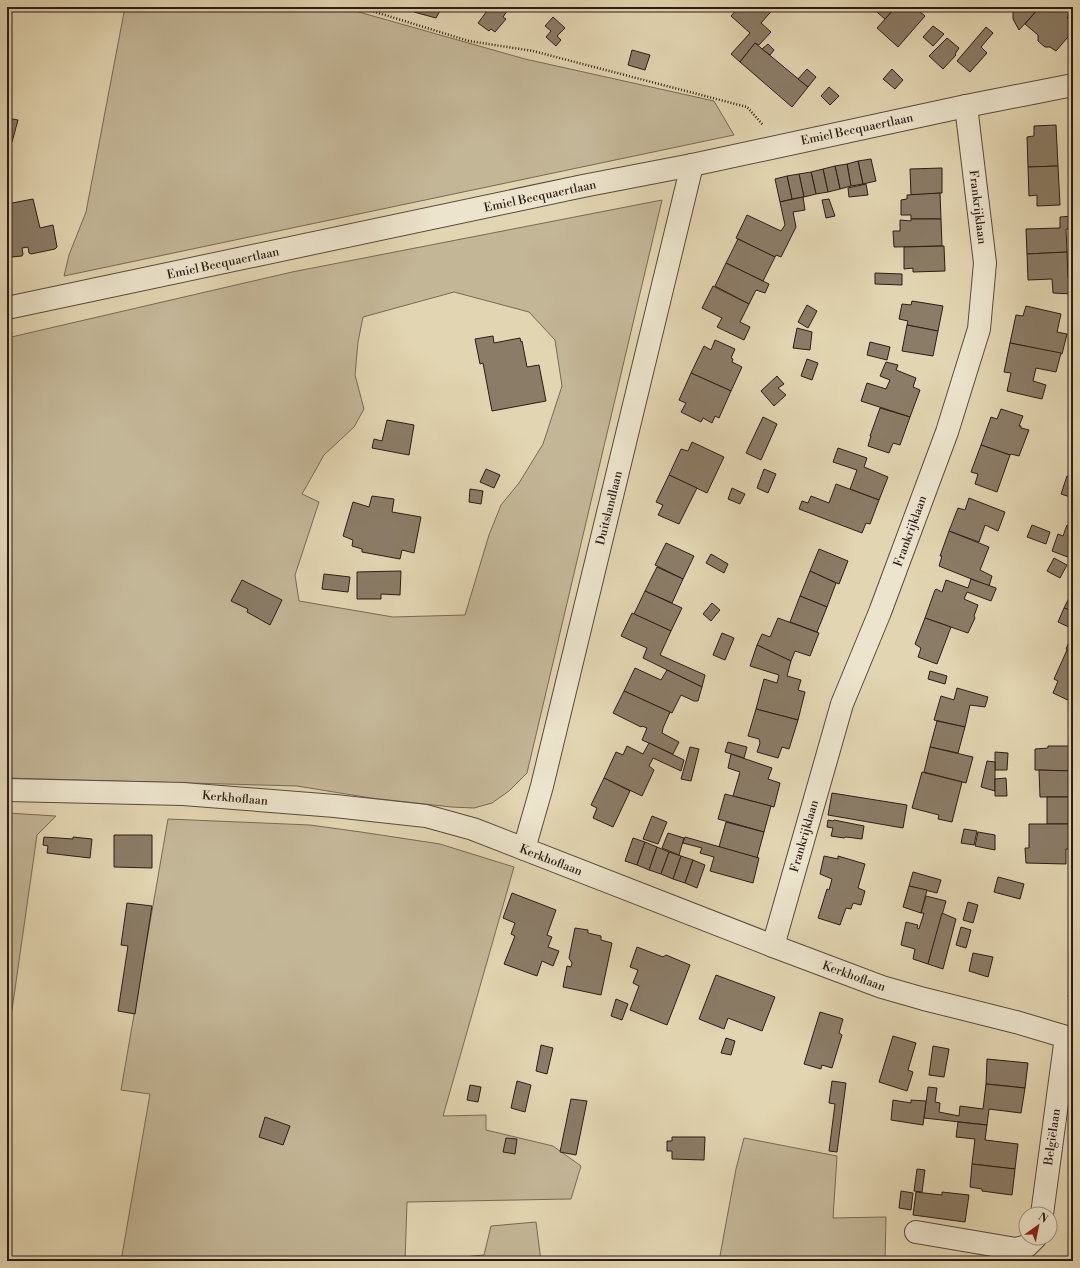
<svg xmlns="http://www.w3.org/2000/svg" width="1080" height="1268" font-family="'Libre Bodoni',serif">
  <style>
    .green { fill: #c3b697; stroke: #786956; fill-rule: evenodd }
    .building { fill: #8b7c67; stroke: #2c1c16 }
    .lines { fill: none; stroke-linecap: round; stroke-linejoin: round }
    .minor-casing { stroke: #5a4a3d; stroke-width: 24 }
    .tertiary-casing { stroke: #5a4a3d; stroke-width: 24 }
    .path { stroke: #2c1c16; stroke-width: 2.5; stroke-dasharray: 1 2; stroke-linecap: butt }
    .minor { stroke: #ece4cc; stroke-width: 22 }
    .tertiary { stroke: #ece4cc; stroke-width: 22 }
    .labels { text-anchor: middle; stroke-width: 3; stroke-linejoin: round; paint-order: stroke }
    .street-label { font-size: 12px; fill: #2c1c16; stroke: #ece4cc }
  </style>
  <rect width="100%" height="100%" fill="#e2d5b1"/>
  <filter id="stains"><feTurbulence type="fractalNoise" baseFrequency=".005" numOctaves="4"/><feColorMatrix values="0 0 0 0 .2 0 0 0 0 .09 0 0 0 0 .02 0 0 0 .5 -.17"/></filter>
  <radialGradient id="worn" r=".72"><stop offset=".6" stop-color="#630" stop-opacity="0"/><stop offset="1" stop-color="#630" stop-opacity=".3"/></radialGradient>
  <g class="green">
    <polygon points="125,7 341,7 525,59 714,101 734,135 64,276 69,255 86,212"/>
    <path d="M662,200L527,773L509,791L492,803L474,808L451,807L371,798L297,786L7,778V338L292,272ZM454,292L529,312L555,340L562,386L543,444L519,483L501,505L489,535L465,615L393,617L299,601L295,575L319,502L302,494L324,455L354,427L364,409L355,375L358,342L363,317Z"/>
    <polygon points="7,813 56,816 37,835 7,1045"/>
    <polygon points="168,819 310,825 361,832 440,844 514,867 443,1116 486,1115 486,1130 553,1146 581,1166 571,1199 407,1202 405,1261 121,1261 150,1094 121,1090"/>
    <polygon points="744,1138 837,1156 833,1218 886,1217 885,1261 719,1261 736,1169"/>
    <polygon points="536,1222 541,1261 419,1261 484,1255 491,1226"/>
  </g>
  <g class="building">
    <polygon points="418,7 442,7 436,18 414,12"/>
    <polygon points="490,7 507,7 509,8 503,17 506,19 495,32 491,29 489,31 478,23"/>
    <polygon points="739,7 775,7 761,23 771,32 759,45 755,43 740,62 731,54 750,33 731,16"/>
    <polygon points="871,7 896,7 885,19"/>
    <polygon points="896,7 914,7 925,16 898,47 877,28"/>
    <polygon points="1013,7 1040,7 1019,30 1013,19"/>
    <polygon points="1040,7 1068,7 1072,11 1067,18 1073,23 1073,31 1056,51 1050,47 1045,47 1038,41 1038,35 1025,24"/>
    <polygon points="553,17 565,28 557,36 561,40 556,46 546,37 551,31 545,26"/>
    <polygon points="933,26 944,34 933,46 923,37"/>
    <polygon points="986,27 993,33 981,47 987,53 970,72 957,61"/>
    <polygon points="947,38 959,48 955,54 956,55 943,69 929,56"/>
    <polygon points="755,43 808,87 792,107 740,62"/>
    <polygon points="768,44 774,50 770,55 762,49"/>
    <polygon points="632,50 650,55 645,70 628,65"/>
    <polygon points="807,69 816,77 808,87 798,79"/>
    <polygon points="892,69 903,80 895,89 883,79"/>
    <polygon points="829,87 839,96 830,105 821,96"/>
    <polygon points="7,118 18,120 12,142 7,141"/>
    <polygon points="1056,125 1058,166 1028,167 1027,137 1034,136 1034,126"/>
    <polygon points="871,159 876,181 863,184 858,161"/>
    <polygon points="858,161 863,184 851,186 847,164"/>
    <polygon points="847,164 851,186 840,189 835,166"/>
    <polygon points="835,166 840,189 828,192 823,169"/>
    <polygon points="1058,166 1060,205 1037,206 1037,195 1029,196 1028,167"/>
    <polygon points="942,168 942,193 911,195 910,169"/>
    <polygon points="823,169 828,192 816,194 811,172"/>
    <polygon points="811,172 816,194 804,197 799,174"/>
    <polygon points="799,174 804,197 792,199 787,176"/>
    <polygon points="787,176 792,199 780,202 775,179"/>
    <polygon points="866,184 868,195 849,197 848,188"/>
    <polygon points="940,193 941,219 911,219 911,215 901,215 901,200 907,199 907,195"/>
    <polygon points="803,197 805,210 793,212 796,227 781,257 776,255 775,257 736,238 747,215 781,231 785,225 780,202"/>
    <polygon points="33,199 40,228 53,225 57,247 55,249 31,254 29,253 28,247 22,248 23,254 22,256 11,257 9,256 7,246 7,204"/>
    <polygon points="829,199 835,216 826,218 822,200"/>
    <polygon points="1073,216 1073,229 1066,229 1067,252 1027,254 1026,229 1060,228 1060,217"/>
    <polygon points="911,219 941,219 942,246 894,247 893,231 900,231 900,220 911,221"/>
    <polygon points="738,239 775,257 763,281 726,263"/>
    <polygon points="944,246 945,271 913,272 913,268 904,269 904,247"/>
    <polygon points="1067,252 1068,278 1073,278 1073,294 1053,293 1052,279 1028,280 1027,254"/>
    <polygon points="726,263 769,284 765,293 756,290 749,304 715,286"/>
    <polygon points="875,273 902,274 902,285 875,284"/>
    <polygon points="713,286 749,304 740,322 750,327 744,340 717,327 722,318 702,308"/>
    <polygon points="912,301 943,306 938,331 907,325 908,321 899,319 902,304 911,305"/>
    <polygon points="807,305 817,311 808,328 798,322"/>
    <polygon points="1026,306 1061,314 1057,332 1067,334 1062,354 1010,343 1016,315 1023,316"/>
    <polygon points="907,325 938,331 933,356 902,351"/>
    <polygon points="797,328 812,332 810,350 793,348"/>
    <polygon points="493,336 494,343 520,338 521,342 522,341 527,367 539,365 546,401 492,411 483,363 480,364 475,339"/>
    <polygon points="715,340 735,349 731,358 733,359 732,362 742,367 731,391 691,373 704,346 711,350"/>
    <polygon points="870,342 890,347 887,360 867,355"/>
    <polygon points="1010,343 1061,353 1056,372 1036,368 1033,381 1046,385 1042,399 1007,391 1011,373 1004,372"/>
    <polygon points="807,359 818,363 812,380 801,376"/>
    <polygon points="886,362 898,365 896,370 916,378 913,387 920,390 910,417 861,401 867,383 886,389 890,380 880,376"/>
    <polygon points="691,373 731,391 719,418 715,416 712,423 703,418 701,422 681,412 686,403 679,400"/>
    <polygon points="777,376 784,384 778,388 786,395 774,406 761,391"/>
    <polygon points="880,408 910,417 900,445 893,443 889,453 868,446 871,436 870,436"/>
    <polygon points="1001,409 1023,416 1019,426 1021,426 1021,428 1029,430 1019,456 1011,454 1010,455 981,445 991,417 997,419"/>
    <polygon points="763,417 777,424 761,460 746,453"/>
    <polygon points="387,420 414,425 409,455 372,448 374,439 382,441"/>
    <polygon points="692,442 724,457 707,493 669,475 681,449 688,451"/>
    <polygon points="981,445 1010,455 997,492 975,484 978,474 971,472"/>
    <polygon points="838,448 867,458 864,467 888,477 879,500 850,489 857,470 833,462"/>
    <polygon points="486,469 500,475 494,488 480,482"/>
    <polygon points="764,469 776,474 768,493 757,488"/>
    <polygon points="669,475 697,488 679,524 658,515 663,505 656,502"/>
    <polygon points="1067,476 1073,478 1073,498 1061,494"/>
    <polygon points="836,484 879,500 870,524 866,523 862,533 799,509 802,501 808,503 811,496 829,503"/>
    <polygon points="732,488 745,494 740,504 728,499"/>
    <polygon points="470,489 483,491 481,504 469,502"/>
    <polygon points="372,496 394,499 392,512 421,517 414,553 402,550 400,559 362,552 362,549 352,546 353,540 343,536 353,502 369,507"/>
    <polygon points="969,498 1005,512 998,531 985,525 979,542 949,531 958,508 965,510"/>
    <polygon points="1032,525 1050,532 1046,544 1027,537"/>
    <polygon points="1067,525 1073,527 1073,559 1052,551 1058,534 1063,536"/>
    <polygon points="949,531 989,547 980,570 992,576 989,586 939,566 942,556 940,556"/>
    <polygon points="666,543 694,556 683,579 655,565"/>
    <polygon points="819,549 848,561 839,584 810,571"/>
    <polygon points="711,554 728,564 724,573 706,563"/>
    <polygon points="1054,558 1067,565 1060,578 1047,571"/>
    <polygon points="657,567 683,579 672,603 645,591"/>
    <polygon points="401,571 400,595 381,594 381,599 357,599 357,572"/>
    <polygon points="810,571 836,583 827,607 800,596"/>
    <polygon points="324,574 350,577 348,592 322,589"/>
    <polygon points="971,579 996,588 996,589 991,601 967,592 964,599 978,605 974,616 975,618 968,633 925,618 935,590 936,589 942,592 946,580 968,588"/>
    <polygon points="242,580 282,600 270,625 247,612 248,609 231,601"/>
    <polygon points="645,591 682,608 671,631 634,614"/>
    <polygon points="1072,592 1073,593 1073,611 1064,608"/>
    <polygon points="800,596 827,607 817,632 790,622"/>
    <polygon points="712,603 720,610 711,621 703,614"/>
    <polygon points="1064,608 1073,611 1073,629 1058,622"/>
    <polygon points="632,613 671,631 660,655 705,675 702,687 643,658 647,648 621,636"/>
    <polygon points="778,618 819,633 810,656 795,651 791,661 757,645 762,634 770,637"/>
    <polygon points="925,618 951,627 937,664 918,657 921,648 915,644"/>
    <polygon points="722,633 734,638 725,660 713,655"/>
    <polygon points="1073,633 1073,653 1066,649"/>
    <polygon points="757,645 791,661 787,676 801,680 798,690 805,692 798,720 756,709 764,679 777,683 779,675 750,666"/>
    <polygon points="1067,650 1073,653 1072,702 1053,693 1058,681 1054,679"/>
    <polygon points="635,668 661,680 667,670 702,687 698,701 694,701 681,695 672,713 624,691"/>
    <polygon points="930,671 947,676 945,684 928,679"/>
    <polygon points="957,688 988,697 985,707 970,705 965,727 934,720 941,696 954,700"/>
    <polygon points="624,691 670,712 663,728 662,733 679,742 673,754 642,740 647,728 642,726 641,727 613,713"/>
    <polygon points="756,709 798,720 789,749 782,747 778,758 757,752 760,743 759,739 748,736"/>
    <polygon points="937,721 965,727 958,753 930,747"/>
    <polygon points="728,742 747,747 744,758 725,752"/>
    <polygon points="649,743 684,760 681,771 653,758 649,766 654,770 642,796 604,778 616,752 623,755 627,746 643,754"/>
    <polygon points="1048,746 1073,746 1073,771 1035,770 1035,749 1048,748"/>
    <polygon points="690,747 699,749 691,781 681,779"/>
    <polygon points="930,747 973,757 966,783 924,772"/>
    <polygon points="995,752 1008,753 1007,770 995,770"/>
    <polygon points="731,754 772,768 768,779 780,783 774,807 733,796 740,772 728,768"/>
    <polygon points="987,761 995,762 995,791 981,787"/>
    <polygon points="1039,770 1073,771 1073,797 1040,797"/>
    <polygon points="922,772 962,782 952,822 938,819 939,815 912,808"/>
    <polygon points="604,778 630,791 613,827 593,818 597,808 591,805"/>
    <polygon points="1006,778 1007,796 995,796 995,779"/>
    <polygon points="832,793 907,805 903,828 828,815"/>
    <polygon points="725,794 771,806 764,832 718,819"/>
    <rect x="1047" y="797" width="26" height="27"/>
    <polygon points="652,816 667,822 658,844 643,839"/>
    <polygon points="828,820 833,821 834,820 864,826 862,839 846,837 844,838 831,836 833,828 827,827"/>
    <polygon points="726,822 764,832 757,858 719,847"/>
    <polygon points="1029,824 1073,824 1073,849 1066,849 1066,864 1026,863 1025,848 1029,848"/>
    <polygon points="964,829 977,831 974,845 961,843"/>
    <polygon points="978,832 995,835 995,850 975,846"/>
    <polygon points="668,833 684,838 679,855 662,848"/>
    <polygon points="114,835 152,835 152,868 114,867"/>
    <polygon points="44,837 73,839 73,837 92,839 90,858 47,853 48,846 43,845"/>
    <polygon points="685,837 759,858 753,883 710,871 714,857 700,853 702,848 683,843"/>
    <polygon points="633,838 645,842 637,865 625,861"/>
    <polygon points="645,842 657,847 649,870 637,865"/>
    <polygon points="657,847 669,852 661,874 649,870"/>
    <polygon points="669,852 681,856 673,879 661,874"/>
    <polygon points="681,856 693,860 685,883 673,879"/>
    <polygon points="824,856 838,859 838,856 865,864 858,888 865,891 861,905 853,903 851,909 846,908 840,925 818,918 827,889 829,890 832,879 820,874"/>
    <polygon points="693,860 705,865 697,888 685,883"/>
    <polygon points="913,872 941,880 937,893 909,886"/>
    <polygon points="998,877 1024,884 1020,899 994,892"/>
    <polygon points="909,886 927,890 921,913 903,907"/>
    <polygon points="512,893 556,910 547,935 552,937 548,947 559,951 553,966 542,961 537,976 504,964 515,936 511,934 515,923 503,918"/>
    <polygon points="926,896 946,901 928,964 913,959 915,949 901,945 906,922 918,925 917,928 919,929 924,913 921,913"/>
    <polygon points="968,902 978,905 973,923 963,920"/>
    <polygon points="127,903 152,906 135,1014 118,1011 128,946 121,945"/>
    <polygon points="942,913 956,919 943,969 928,964"/>
    <polygon points="961,927 971,930 966,948 956,945"/>
    <polygon points="575,928 588,930 588,933 601,936 601,940 612,943 601,995 563,987 567,966 571,967 572,963 569,958"/>
    <polygon points="637,947 663,957 666,955 690,965 667,1025 630,1010 639,986 633,983 638,970 630,967"/>
    <polygon points="973,953 993,957 988,977 969,971"/>
    <polygon points="716,975 775,997 762,1031 728,1018 724,1029 699,1019"/>
    <polygon points="1073,978 1073,998 1068,997"/>
    <polygon points="616,999 628,1004 622,1020 611,1016"/>
    <polygon points="820,1012 843,1019 839,1033 842,1035 832,1068 822,1065 821,1069 804,1064"/>
    <polygon points="893,1036 916,1043 908,1070 913,1072 907,1091 879,1082"/>
    <polygon points="726,1038 735,1041 731,1055 721,1053"/>
    <polygon points="541,1045 553,1048 547,1074 536,1071"/>
    <polygon points="933,1046 949,1049 944,1077 929,1075"/>
    <polygon points="987,1059 1028,1063 1025,1088 986,1084"/>
    <polygon points="517,1081 531,1085 525,1112 511,1108"/>
    <polygon points="832,1081 846,1083 837,1152 829,1151 835,1104 829,1103"/>
    <polygon points="986,1084 1025,1088 1021,1113 989,1109 987,1125 924,1118 928,1087 937,1088 935,1102 940,1103 939,1112 959,1116 960,1106 983,1109"/>
    <polygon points="470,1085 481,1087 478,1102 467,1100"/>
    <polygon points="571,1099 587,1101 576,1155 560,1152"/>
    <polygon points="893,1100 911,1103 911,1100 926,1101 923,1125 891,1120"/>
    <polygon points="265,1117 290,1126 283,1145 259,1137"/>
    <polygon points="958,1122 987,1125 985,1140 1018,1144 1015,1169 972,1164 975,1139 956,1137"/>
    <polygon points="672,1137 705,1137 704,1160 672,1159 672,1151 667,1151 667,1141 672,1141"/>
    <polygon points="506,1138 517,1139 515,1154 503,1152"/>
    <polygon points="972,1164 1015,1169 1012,1195 982,1191 982,1189 970,1187"/>
    <polygon points="917,1169 925,1170 922,1192 914,1191"/>
    <polygon points="901,1191 913,1193 911,1210 899,1208"/>
    <polygon points="916,1192 942,1195 942,1192 969,1195 965,1222 913,1215"/>
  </g>
  <g class="lines">
    <defs>
      <g id="minor">
        <polyline points="7,790 183,794 335,806 426,816 473,829 773,946 882,987 924,999 1016,1022 1073,1039"/>
        <polyline points="524,849 542,786 692,165"/>
        <polyline points="773,946 842,704 880,612 947,432 979,329 985,263 966,106"/>
        <polyline points="1042,1214 1066,1037"/>
        <polyline points="916,1232 1016,1249 1027,1246 1035,1238"/>
      </g>
      <polyline id="tertiary" points="7,308 583,186 692,165 966,106 1073,85"/>
    </defs>
    <use href="#minor" class="minor-casing"/>
    <use href="#tertiary" class="tertiary-casing"/>
    <polyline class="path" points="359,7 469,41 533,51 747,107 763,125"/>
    <use href="#minor" class="minor"/>
    <use href="#tertiary" class="tertiary"/>
  </g>
  <g class="labels">
    <g class="street-label">
      <text transform="translate(857 129) rotate(-12)" y="4">Emiel Becquaertlaan</text>
      <text transform="translate(540 196) rotate(-12)" y="4">Emiel Becquaertlaan</text>
      <text transform="translate(978 207) rotate(83)" y="4">Frankrijklaan</text>
      <text transform="translate(223 263) rotate(-12)" y="4">Emiel Becquaertlaan</text>
      <text transform="translate(609 508) rotate(-76)" y="4">Duitslandlaan</text>
      <text transform="translate(910 531) rotate(-70)" y="4">Frankrijklaan</text>
      <text transform="translate(235 798) rotate(5)" y="4">Kerkhoflaan</text>
      <text transform="translate(804 836) rotate(-74)" y="4">Frankrijklaan</text>
      <text transform="translate(551 860) rotate(21)" y="4">Kerkhoflaan</text>
      <text transform="translate(854 976) rotate(20)" y="4">Kerkhoflaan</text>
      <text transform="translate(1052 1137) rotate(-82)" y="4">Belgiëlaan</text>
    </g>
  </g>
  <rect width="1080" height="1268" fill="none" stroke="#e2d5b1" stroke-width="24"/>
  <rect x="8" y="8" width="1064" height="1252" fill="none" stroke="#2c1c16" stroke-width="2"/>
  <rect x="12" y="12" width="1056" height="1244" fill="none" stroke="#2c1c16"/>
  <g transform="translate(1038 1226) rotate(33)"><circle r="19" fill="#ece4cc" stroke="#9f9483"/>
  <path d="M0-3L7 15L0 10L-7 15Z" fill="#8f2418"/>
  <text y="-6" font-size="11" font-weight="bold" text-anchor="middle" fill="#2c1c16">N</text>
  </g>
  <rect width="100%" height="100%" filter="url(#stains)"/>
  <rect width="100%" height="100%" fill="url(#worn)"/>
</svg>
